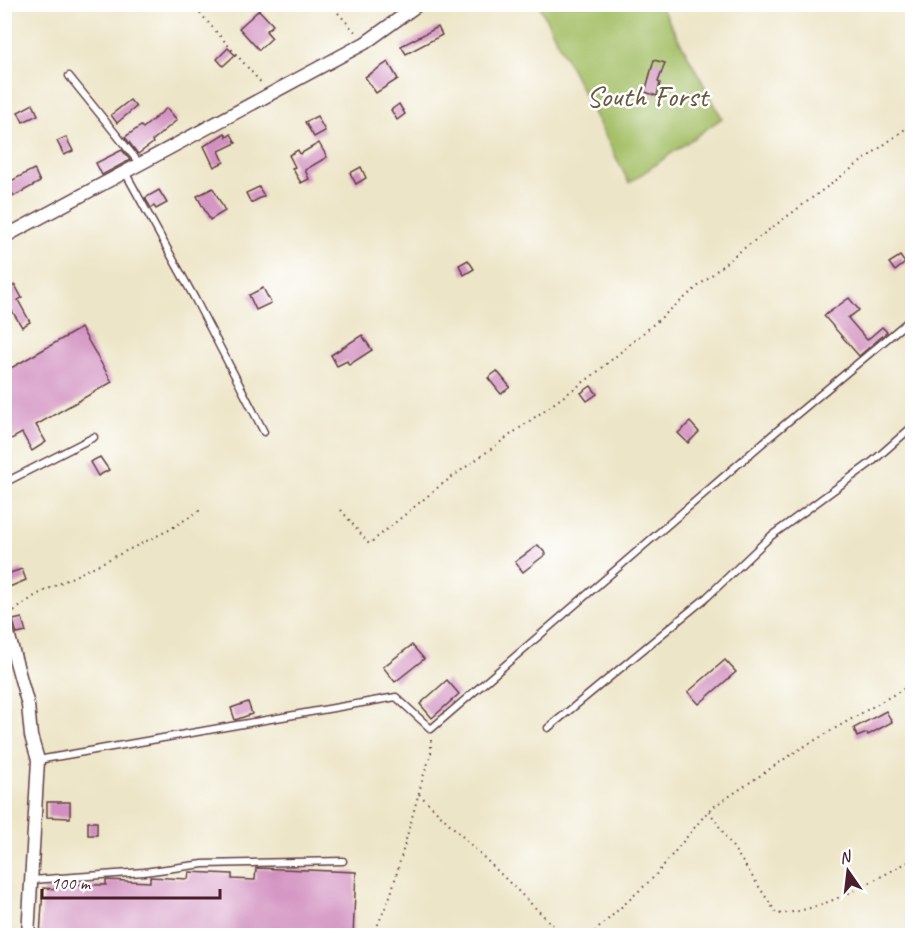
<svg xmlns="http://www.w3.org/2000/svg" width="917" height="940" font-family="Caveat,sans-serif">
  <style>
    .green { fill: #a5c067; stroke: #787049; stroke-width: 1.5 }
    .building { fill: #d290c0 }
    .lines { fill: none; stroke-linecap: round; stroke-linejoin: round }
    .lane-casing { stroke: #623d42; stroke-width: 9 }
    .street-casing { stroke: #623d42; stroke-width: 15 }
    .path { stroke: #623d42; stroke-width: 2; stroke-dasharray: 1.5 4.5; stroke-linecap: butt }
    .lane { stroke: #fff; stroke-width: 6 }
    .street { stroke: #fff; stroke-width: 12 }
    .labels { text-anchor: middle; stroke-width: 5; stroke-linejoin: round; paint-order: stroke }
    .park-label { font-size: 30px; fill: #6a5740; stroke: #fff }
  </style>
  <rect width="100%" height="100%" fill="#fff"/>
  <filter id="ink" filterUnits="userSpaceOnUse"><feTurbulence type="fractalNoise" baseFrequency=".0167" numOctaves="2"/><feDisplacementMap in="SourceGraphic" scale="12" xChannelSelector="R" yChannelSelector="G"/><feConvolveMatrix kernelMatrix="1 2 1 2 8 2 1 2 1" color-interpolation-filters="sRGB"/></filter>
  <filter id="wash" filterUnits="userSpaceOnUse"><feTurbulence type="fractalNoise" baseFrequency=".008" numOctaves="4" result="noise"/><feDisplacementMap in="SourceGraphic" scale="24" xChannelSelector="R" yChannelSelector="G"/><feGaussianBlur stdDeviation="1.35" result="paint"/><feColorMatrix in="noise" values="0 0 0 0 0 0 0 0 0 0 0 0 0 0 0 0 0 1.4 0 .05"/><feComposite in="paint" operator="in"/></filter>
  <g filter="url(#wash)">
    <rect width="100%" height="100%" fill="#ede5c7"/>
    <polygon class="green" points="539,5 660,5 722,118 629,183"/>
    <g id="blocks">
      <g class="building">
        <polygon points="259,10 273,25 266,31 272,38 259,50 239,28"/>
        <polygon points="438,27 442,35 406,54 401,46"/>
        <polygon points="228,48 235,55 223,66 217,59"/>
        <polygon points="654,60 665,63 658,82 660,83 657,96 645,92"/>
        <polygon points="388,62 398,79 376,93 365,77"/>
        <polygon points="130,100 136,107 117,123 111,115"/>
        <polygon points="33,104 38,115 23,122 18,112"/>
        <polygon points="399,104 405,114 397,120 391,110"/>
        <polygon points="167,108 177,120 152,141 153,143 138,154 125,137 141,126 143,128"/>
        <polygon points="317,116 325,131 314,137 305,122"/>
        <polygon points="225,133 227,137 231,134 236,143 219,151 224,162 214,167 204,146"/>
        <polygon points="66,137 73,151 64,155 57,141"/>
        <polygon points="319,143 327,157 305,170 309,179 301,183 292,168 295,167 289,155 298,150 300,154"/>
        <polygon points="122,150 130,160 102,175 96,163"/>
        <polygon points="361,167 366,178 356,184 350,173"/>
        <polygon points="34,169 40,182 14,196 7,183"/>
        <polygon points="259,187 264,196 251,203 246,193"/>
        <polygon points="213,188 225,211 210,220 197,196"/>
        <polygon points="159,190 167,203 156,209 154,206 151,208 145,198"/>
        <polygon points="900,256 905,263 895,271 889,263"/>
        <polygon points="468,260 474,269 464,275 459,265"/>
        <polygon points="15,285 22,298 18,300 30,322 22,327 4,298 4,290"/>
        <polygon points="263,288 271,303 256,310 249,295"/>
        <polygon points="849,298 859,310 848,318 867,340 882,327 887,332 859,356 824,316"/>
        <polygon points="81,328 112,382 36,425 46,442 32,451 22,433 4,443 4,372"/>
        <polygon points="362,335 372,350 349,365 347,361 337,366 331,355"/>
        <polygon points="497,371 510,387 501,394 488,378"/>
        <polygon points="591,386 597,394 587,401 581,393"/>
        <polygon points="690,422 699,432 688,443 678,433"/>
        <polygon points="100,457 109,470 98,476 90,462"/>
        <polygon points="538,545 546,554 523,572 515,562"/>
        <polygon points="22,569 26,580 7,588 4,577 8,576 7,574"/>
        <polygon points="22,618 26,632 17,634 13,620"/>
        <polygon points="412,645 424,659 395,682 383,667"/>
        <polygon points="725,660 736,672 699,704 688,692"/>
        <polygon points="447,680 459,694 432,718 420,704"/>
        <polygon points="248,702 252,714 235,720 231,708"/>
        <polygon points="886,711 892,722 868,735 867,733 857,737 854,728"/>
        <polygon points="47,802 70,802 70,818 47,817"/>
        <rect x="88" y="822" width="9" height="13"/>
        <polygon points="256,868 356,872 353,936 40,936 43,888 56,889 56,884 106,885 106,880 150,882 150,877 188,879 189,872 232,874 232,879 255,880"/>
      </g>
    </g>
  </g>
  <g filter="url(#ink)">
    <use href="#blocks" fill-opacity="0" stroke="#623d42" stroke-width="1.5"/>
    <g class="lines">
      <defs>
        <g id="lane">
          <polyline points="69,76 140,164"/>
          <polyline points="125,172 195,299 264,432"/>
          <polyline points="4,483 94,437"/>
          <polyline points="548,728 707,597 771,536 872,462 912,427"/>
          <polyline points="38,760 396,697 431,729 772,435 912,318"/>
          <polyline points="32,880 144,872 203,864 343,861"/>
        </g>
        <g id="street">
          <polyline points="4,237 365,43 419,4"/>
          <polyline points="4,619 28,705 31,736 38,760 28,936"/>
        </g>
      </defs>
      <use href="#lane" class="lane-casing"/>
      <use href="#street" class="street-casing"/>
      <g class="path">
        <polyline points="192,4 263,85"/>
        <polyline points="330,4 357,34"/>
        <polyline points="341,510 369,544 441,485 596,373 735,255 912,124"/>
        <polyline points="14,611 36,595 169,530 202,509"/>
        <polyline points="419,794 564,936"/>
        <path d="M709,811L777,914C825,911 871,881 912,860"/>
        <polyline points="373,936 391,894 424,774 431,755 431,738"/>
        <polyline points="590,936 654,877 709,810 798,750 912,684"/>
      </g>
      <use href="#lane" class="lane"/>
      <use href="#street" class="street"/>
    </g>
  </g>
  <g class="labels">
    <g class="park-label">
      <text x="647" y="106">South Forst</text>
    </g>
  </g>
  <rect width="917" height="940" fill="none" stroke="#fff" stroke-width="24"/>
  <g transform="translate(848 871) rotate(346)" stroke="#ffffff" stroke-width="4.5" paint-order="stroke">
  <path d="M0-4.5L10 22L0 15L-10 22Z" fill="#4a1f2b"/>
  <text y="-9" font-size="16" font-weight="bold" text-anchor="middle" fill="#4a1f2b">N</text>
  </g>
  <path d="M42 889v9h178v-9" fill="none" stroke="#4a1f2b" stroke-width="3"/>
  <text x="51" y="889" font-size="18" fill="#4a1f2b" stroke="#ffffff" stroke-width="4.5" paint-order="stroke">100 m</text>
</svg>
